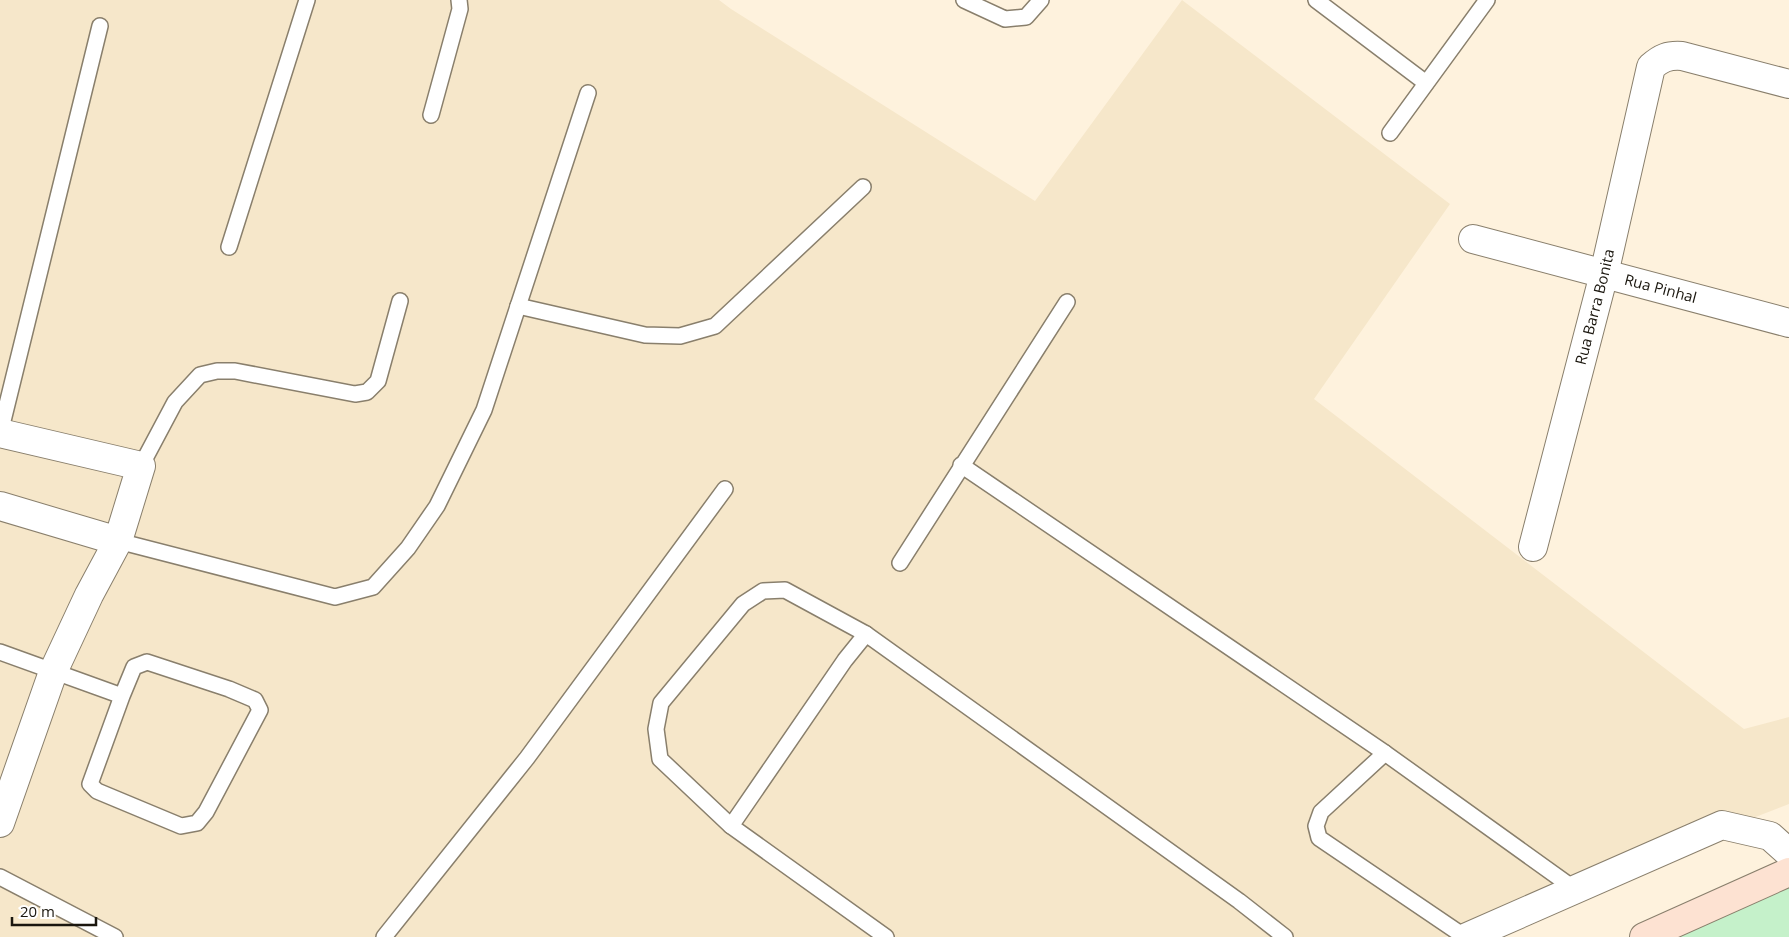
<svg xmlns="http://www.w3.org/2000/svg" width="1789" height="937" font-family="'Open Sans',sans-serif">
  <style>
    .built { fill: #f6e7ca }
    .green { fill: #c5f1ca }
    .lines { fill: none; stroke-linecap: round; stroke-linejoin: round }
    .lane-casing { stroke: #897f6c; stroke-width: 18 }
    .street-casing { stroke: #897f6c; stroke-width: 30 }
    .secondary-casing { stroke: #897f6c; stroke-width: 30 }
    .lane { stroke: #fff; stroke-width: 15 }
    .street { stroke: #fff; stroke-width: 28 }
    .secondary { stroke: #fde2d2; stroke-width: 28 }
    .labels { text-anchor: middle; stroke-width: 5; stroke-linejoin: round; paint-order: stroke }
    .street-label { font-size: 15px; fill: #1a160e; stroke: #fff }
  </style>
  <rect width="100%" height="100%" fill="#fef2dd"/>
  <polygon class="built" points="0,0 719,0 731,9 1035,201 1182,0 1450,204 1314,399 1744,729 1789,717 1789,804 1445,937 0,937"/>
  <polygon class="green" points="1789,885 1789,937 1678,937"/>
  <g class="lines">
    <defs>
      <g id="lane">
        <polyline points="964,0 1005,19 1026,17 1041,0"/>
        <polyline points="1316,0 1426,83"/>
        <polyline points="431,115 460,9 459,0"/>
        <polyline points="1390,133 1487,0"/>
        <polyline points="229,247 307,0"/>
        <polyline points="518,306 645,335 680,336 715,326 863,187"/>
        <polyline points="0,433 100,26"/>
        <polyline points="961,465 1385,753 1576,890"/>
        <polyline points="141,466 175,402 200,375 217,371 235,371 355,394 367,392 378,381 400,301"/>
        <polyline points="118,541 335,597 373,587 408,548 437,506 484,410 588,93"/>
        <polyline points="900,563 1067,302"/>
        <polyline points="0,652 122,696 90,784 97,791 181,826 197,823 206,812 260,710 255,700 229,689 147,662 134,667 122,696"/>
        <polyline points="1385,753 1321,812 1316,826 1319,838 1465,937"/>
        <polyline points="731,826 660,759 656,729 661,703 743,604 763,591 785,590 866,634"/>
        <polyline points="0,877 115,937"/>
        <polyline points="384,937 527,758 725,489"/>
        <polyline points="886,937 731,826 845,660 866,634 1239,901 1285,937"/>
      </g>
      <g id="street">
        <path id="s1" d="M1473,239L1789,323"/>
        <polyline points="0,433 141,466 118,541 89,595 53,672 0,823"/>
        <polyline points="0,506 118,541"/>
        <path id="s2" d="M1533,547L1604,274L1651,67C1661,58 1668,55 1682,56L1789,84"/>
        <polyline points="1467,937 1722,825 1770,836 1789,853"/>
      </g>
      <polyline id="secondary" points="1644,937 1789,872"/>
    </defs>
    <use href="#lane" class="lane-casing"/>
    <use href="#street" class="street-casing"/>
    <use href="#secondary" class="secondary-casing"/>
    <use href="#lane" class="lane"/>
    <use href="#street" class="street"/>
    <use href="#secondary" class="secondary"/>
  </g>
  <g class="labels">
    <g class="street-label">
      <text dy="5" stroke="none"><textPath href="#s1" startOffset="194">Rua Pinhal</textPath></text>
      <text dy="5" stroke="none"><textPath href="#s2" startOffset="248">Rua Barra Bonita</textPath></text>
    </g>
  </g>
  <path d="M12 917v8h84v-8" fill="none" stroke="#1a160e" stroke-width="2.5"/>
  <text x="20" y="917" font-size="15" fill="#1a160e" stroke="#ffffff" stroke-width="4" paint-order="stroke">20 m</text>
</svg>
